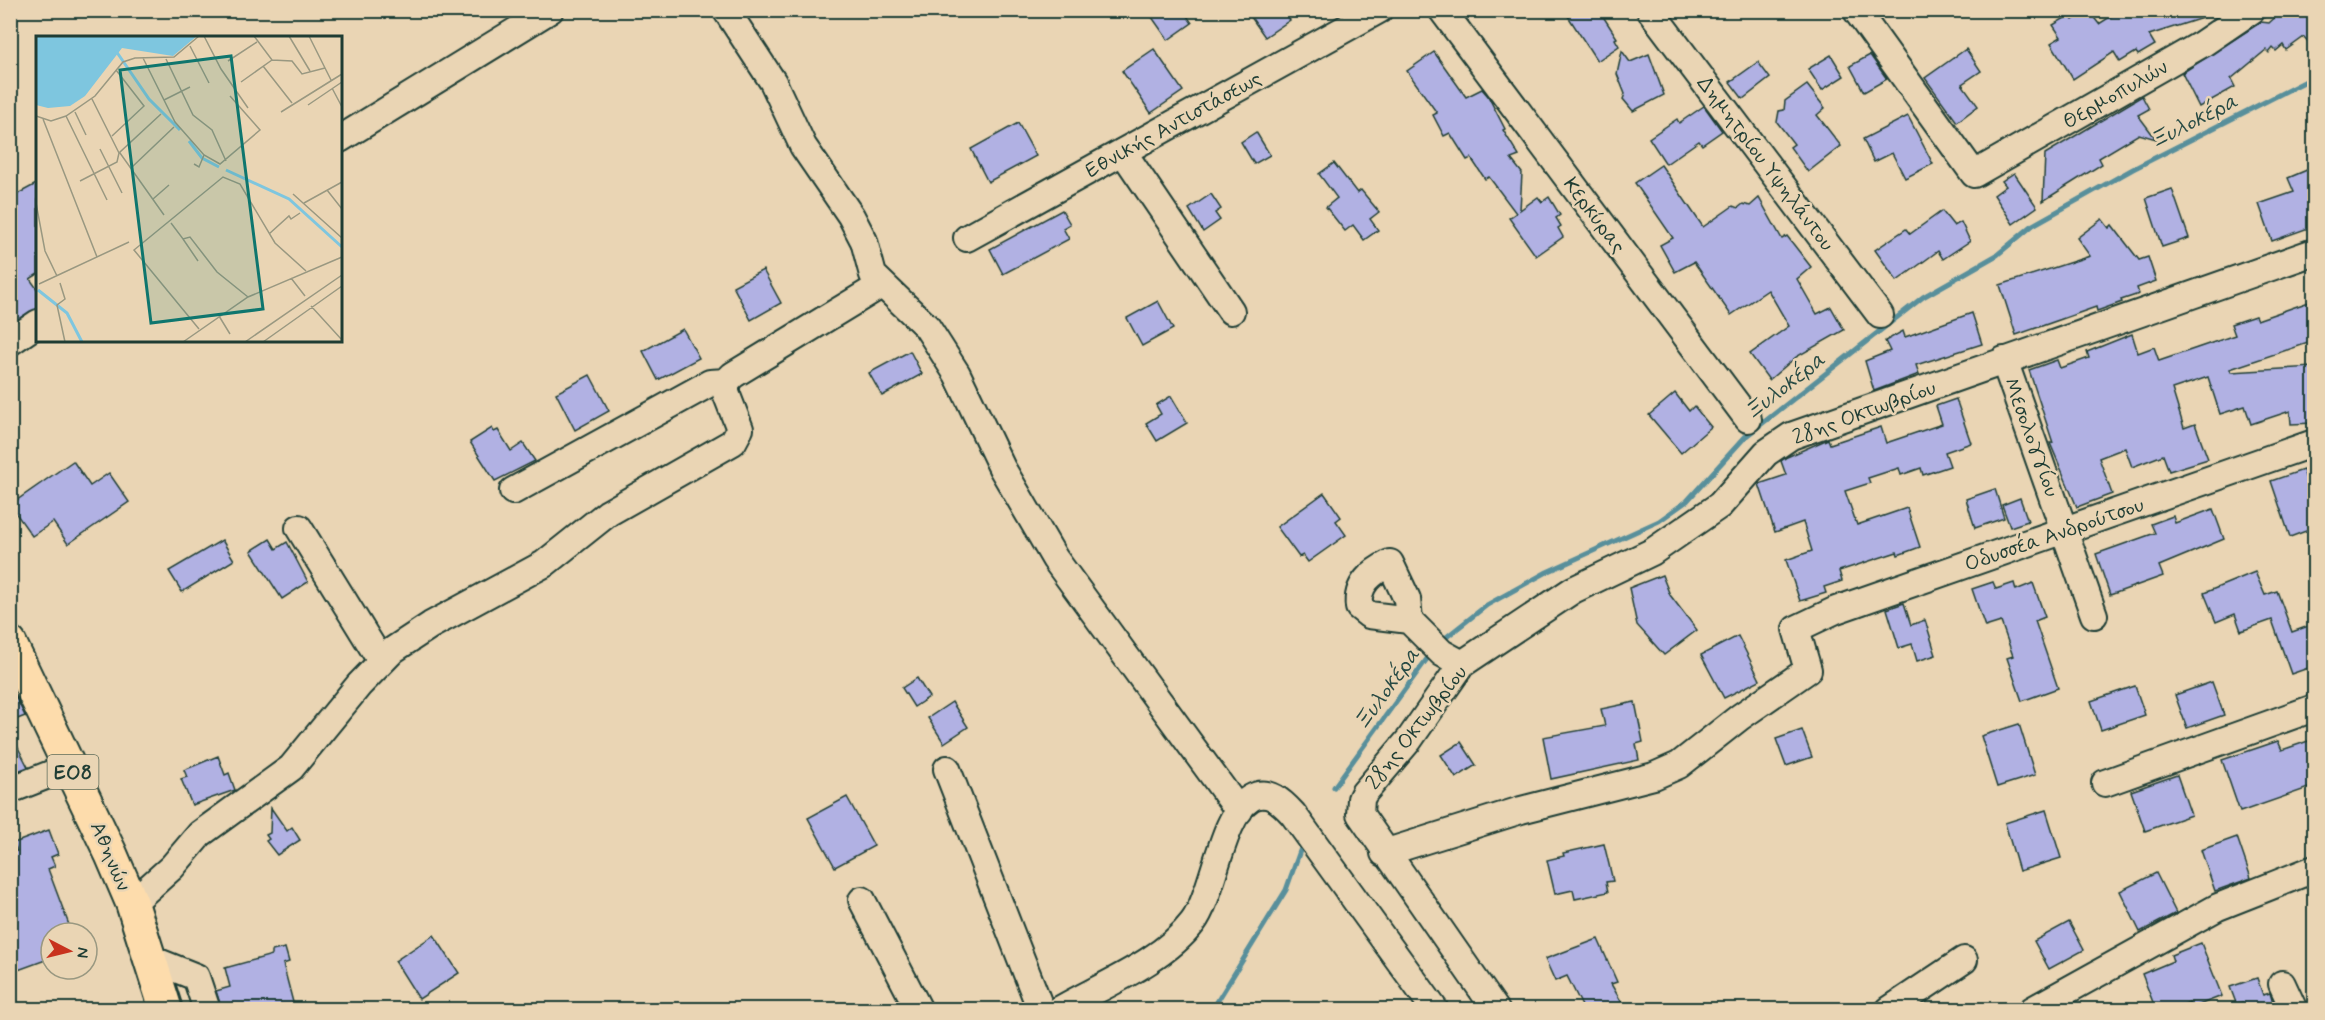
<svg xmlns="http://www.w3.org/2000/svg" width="2325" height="1020" font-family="Mynerve,sans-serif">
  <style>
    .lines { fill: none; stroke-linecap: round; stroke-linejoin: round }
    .stream { stroke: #588f9b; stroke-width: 5 }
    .building { fill: #b1b1e3; stroke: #1f3d34; stroke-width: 1.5 }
    .minor-casing { stroke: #1f3d34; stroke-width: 30 }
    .major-casing { stroke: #1f3d34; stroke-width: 36 }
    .minor { stroke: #ead5b4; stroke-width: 26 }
    .major { stroke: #fddcac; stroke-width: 32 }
    .labels { text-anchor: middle; stroke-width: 5; stroke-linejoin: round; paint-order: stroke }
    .shield { fill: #ead5b4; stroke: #5c6b5a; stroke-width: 1.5 }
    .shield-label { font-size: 20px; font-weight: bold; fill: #1f3d34 }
    .street-label { font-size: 21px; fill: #1f3d34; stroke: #ead5b4 }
    .water-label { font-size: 22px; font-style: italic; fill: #284b45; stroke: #ead5b4 }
    .inset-river { fill: none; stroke: #7ec6df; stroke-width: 3 }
    .inset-road { fill: none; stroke: #999881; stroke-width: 1.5 }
    .view { fill: #0f766e; fill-opacity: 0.15; stroke: #0f766e; stroke-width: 3 }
    .inset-edge { fill: none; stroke: #1f3d34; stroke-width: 3 }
  </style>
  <rect width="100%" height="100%" fill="#ead5b4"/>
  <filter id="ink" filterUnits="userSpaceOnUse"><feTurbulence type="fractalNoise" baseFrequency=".0167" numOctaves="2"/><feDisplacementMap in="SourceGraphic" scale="12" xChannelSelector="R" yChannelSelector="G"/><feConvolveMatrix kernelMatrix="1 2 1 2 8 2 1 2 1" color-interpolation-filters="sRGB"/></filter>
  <g filter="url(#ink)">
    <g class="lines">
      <g class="stream">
        <polyline points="1439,643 1487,605 1547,572 1659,521 1687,501 1745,437 1923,297 1997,255 2033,225 2133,169 2314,77"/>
        <polyline points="1334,787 1432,652"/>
        <polyline points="1212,1010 1286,890 1301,848"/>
      </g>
    </g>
    <g class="building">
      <polygon points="1147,10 1183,10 1192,23 1168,40"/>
      <polygon points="1246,10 1284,10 1290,20 1265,37"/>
      <polygon points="1564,10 1599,10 1617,38 1615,39 1619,46 1597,61"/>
      <polygon points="2088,10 2099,24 2121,10 2215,10 2215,14 2149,35 2155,45 2138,55 2136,52 2120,62 2114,52 2073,79 2051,43 2061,37 2053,25 2070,15 2073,20"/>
      <polygon points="2296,10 2314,10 2314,48 2304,37 2286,50 2283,45 2276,51 2273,48 2269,53 2266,50 2231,79 2235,87 2199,107 2182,73 2261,22 2269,23 2282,11 2290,14"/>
      <polygon points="1154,49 1183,91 1151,113 1122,71"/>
      <polygon points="1966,49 1981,71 1962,84 1978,106 1957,122 1925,78"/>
      <polygon points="1622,51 1630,62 1649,54 1664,95 1633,111 1623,99 1625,94 1617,74"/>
      <polygon points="1434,52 1466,97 1482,89 1488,96 1505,129 1503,130 1519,156 1511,159 1522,173 1520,210 1538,197 1542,202 1549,197 1560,215 1556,218 1561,226 1558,228 1563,237 1536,256 1509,218 1516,213 1489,177 1485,179 1471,158 1467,160 1450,133 1444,136 1433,115 1437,113 1407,71"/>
      <polygon points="1831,55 1844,76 1822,90 1808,69"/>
      <polygon points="1870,55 1887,79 1864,92 1850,66"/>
      <polygon points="1758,62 1770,78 1743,99 1730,82"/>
      <polygon points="1807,85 1825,108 1817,115 1841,146 1808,172 1790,147 1794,144 1777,122 1779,111 1784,110 1785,101"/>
      <polygon points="2142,96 2149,109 2138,115 2156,139 2139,134 2099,158 2102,164 2043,201 2045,154"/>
      <polygon points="1704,106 1722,131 1702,145 1699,141 1666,164 1649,138 1677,119 1679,123"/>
      <polygon points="1908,116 1933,164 1905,178 1892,153 1874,162 1863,139"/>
      <polygon points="1018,123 1036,156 988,182 971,149"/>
      <polygon points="1256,132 1270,155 1254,164 1241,142"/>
      <polygon points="1334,163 1357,193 1361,190 1379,212 1370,219 1378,230 1364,240 1353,225 1345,231 1326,207 1337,198 1319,174"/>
      <polygon points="1661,165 1703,227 1733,206 1738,208 1743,204 1750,206 1759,198 1782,239 1787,236 1811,267 1797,279 1817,314 1831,307 1844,330 1796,357 1769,380 1750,354 1789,326 1768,290 1731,315 1694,262 1675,272 1660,245 1673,238 1635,183"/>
      <polygon points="2314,167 2314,226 2272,241 2259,204 2294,192 2288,178"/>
      <polygon points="2014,173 2037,207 2013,224 1994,195 2006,186 2002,181"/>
      <polygon points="38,183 38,274 30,279 38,290 38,308 13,322 10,317 10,198"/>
      <polygon points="2172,189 2189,238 2162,247 2146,198"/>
      <polygon points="1211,194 1221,209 1215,213 1220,220 1203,232 1189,209"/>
      <polygon points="1062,210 1070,224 1063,228 1069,239 1003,274 990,249"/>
      <polygon points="1942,211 1954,226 1961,222 1970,241 1943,259 1938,251 1897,281 1875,250 1906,229 1910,234"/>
      <polygon points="2102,219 2109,228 2112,225 2139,260 2148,257 2156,281 2137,288 2139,294 2121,300 2122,302 2097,311 2096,307 2016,335 2000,285 2090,256 2077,238"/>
      <polygon points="763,270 781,303 751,320 733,286"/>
      <polygon points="1158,301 1173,329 1142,346 1127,318"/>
      <polygon points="2309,302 2314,318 2314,341 2230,369 2231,372 2314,367 2314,423 2291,424 2290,411 2251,424 2245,406 2220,414 2208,377 2172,389 2184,428 2195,424 2208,459 2169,471 2163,455 2132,467 2125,448 2099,458 2112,494 2077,507 2050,443 2053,443 2029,370 2057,360 2060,368 2089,358 2087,352 2132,334 2138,353 2154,347 2159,361 2235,335 2231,324 2255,316 2257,320"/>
      <polygon points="1972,313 1982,344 1916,365 1919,374 1874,391 1865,361 1890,351 1885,341 1903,331 1905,337"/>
      <polygon points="683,329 699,358 658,380 643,351"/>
      <polygon points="910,351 922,374 882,396 869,373"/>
      <polygon points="590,375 609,411 575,430 556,393"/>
      <polygon points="1675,393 1689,411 1694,406 1711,427 1681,453 1649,415"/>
      <polygon points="1171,396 1187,423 1157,441 1146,423 1161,414 1156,405"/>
      <polygon points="1956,399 1971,443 1945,452 1950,466 1923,475 1921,468 1901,475 1899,468 1868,478 1870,483 1845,491 1857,525 1907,508 1920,547 1898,555 1897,552 1839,571 1842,581 1824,587 1826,593 1800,601 1786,560 1812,551 1803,522 1775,532 1759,484 1786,475 1781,461 1787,457 1828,439 1830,444 1881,427 1886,443 1942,424 1936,406"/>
      <polygon points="492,428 494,432 498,430 511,451 523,443 535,461 495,481 470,442"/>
      <polygon points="73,461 90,486 109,473 129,502 68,544 53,522 32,536 10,505"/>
      <polygon points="2303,470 2314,504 2314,528 2290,537 2271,481"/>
      <polygon points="1995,489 2004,518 1975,528 1966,499"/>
      <polygon points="1324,493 1341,517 1336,521 1346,535 1308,562 1303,555 1299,557 1277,527"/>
      <polygon points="2020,498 2028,521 2010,527 2002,505"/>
      <polygon points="2213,509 2224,539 2159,566 2163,576 2110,595 2096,554 2155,533 2151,524 2173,516 2175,523"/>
      <polygon points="270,539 276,549 287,542 308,582 282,599 251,551"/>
      <polygon points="222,540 234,560 182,592 169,571"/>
      <polygon points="2255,572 2265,595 2277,591 2292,632 2314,624 2314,666 2291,674 2272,620 2241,631 2235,614 2216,622 2204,593"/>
      <polygon points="1662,575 1670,595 1697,630 1664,655 1637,625 1629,588"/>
      <polygon points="1993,582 1996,589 2014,583 2016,590 2033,583 2045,617 2035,621 2058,688 2022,701 2007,658 2013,656 2001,622 1985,627 1972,589"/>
      <polygon points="1904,603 1911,625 1925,620 1936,655 1917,661 1912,644 1899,648 1887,609"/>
      <polygon points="1738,636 1760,680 1724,698 1701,655"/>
      <polygon points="917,678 929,697 914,707 902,688"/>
      <polygon points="2212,682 2224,715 2187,728 2175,695"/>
      <polygon points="10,686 25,716 10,722"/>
      <polygon points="2135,686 2145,715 2101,730 2091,701"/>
      <polygon points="952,702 968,727 944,743 928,718"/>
      <polygon points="1635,702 1643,742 1636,744 1639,760 1551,779 1543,737 1605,726 1601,709"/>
      <polygon points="2019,724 2035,775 1997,787 1981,736"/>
      <polygon points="1802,730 1812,757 1786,766 1776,739"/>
      <polygon points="10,732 28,767 10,774"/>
      <polygon points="2314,739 2314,786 2240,812 2222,760 2278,741 2282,750"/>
      <polygon points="1461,742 1476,765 1456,778 1441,755"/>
      <polygon points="218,756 225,775 229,773 235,790 192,805 181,779 187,777 184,770"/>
      <polygon points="2177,775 2191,815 2145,831 2131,791"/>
      <polygon points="847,797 874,846 835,867 808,818"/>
      <polygon points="271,808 287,831 292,827 300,840 277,855 266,841 269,839 266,835 270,833"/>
      <polygon points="2046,810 2061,858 2019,871 2005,823"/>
      <polygon points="49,830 58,854 51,857 55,866 48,869 72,933 51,933 51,958 10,973 10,853 17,851 14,843"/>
      <polygon points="2237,837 2251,878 2215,891 2201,850"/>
      <polygon points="1604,844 1613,881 1606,882 1608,892 1575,899 1573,890 1555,894 1547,860 1564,856 1563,853"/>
      <polygon points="2156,873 2176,913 2140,932 2120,891"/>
      <polygon points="2069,922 2084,950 2049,969 2034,941"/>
      <polygon points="434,935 459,973 419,999 395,961"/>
      <polygon points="1598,939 1617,982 1611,984 1622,1003 1584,1010 1567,976 1555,981 1545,959"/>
      <polygon points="2201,943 2222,996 2191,1008 2189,1002 2171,1010 2156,1010 2142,974 2173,961 2171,955"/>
      <polygon points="285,948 289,962 283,964 295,1010 222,1010 216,991 230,987 225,968 272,955 272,951"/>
      <polygon points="2257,978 2263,995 2270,993 2275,1010 2229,1010 2228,1007 2243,1002 2236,1003 2230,987"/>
    </g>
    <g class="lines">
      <defs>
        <g id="minor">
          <polyline points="726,10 773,82 803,146 851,216 864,241 873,275 927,327 957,374 1002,468 1055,559 1239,811"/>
          <polyline points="1442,10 1748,419"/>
          <polyline points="1650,10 1880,315"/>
          <polyline points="1856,10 1974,174 2202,44 2252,10"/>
          <polyline points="340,139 550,10"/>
          <polyline points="1123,152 1231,311"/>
          <polyline points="967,238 1379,10"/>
          <polyline points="10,342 38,323"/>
          <polyline points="2004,360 2094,615"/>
          <polyline points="513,491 710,383 726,382"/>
          <polyline points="299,528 381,661"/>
          <path d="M1409,620L1407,599L1390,563C1372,572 1356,584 1359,607L1369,615L1409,620L1442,653L1462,664"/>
          <polyline points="947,769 1041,1010"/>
          <polyline points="2105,783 2314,708"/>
          <polyline points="10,790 71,766"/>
          <polyline points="1384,853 1521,810 1654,776 1679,765 1740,717 1808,670 1796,629 1836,610 2314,443"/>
          <polyline points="862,900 919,1010"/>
          <polyline points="132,903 172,867 200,834 291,768 359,685 393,650 431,625 544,564 608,513 733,442 740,429 726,393 726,382 733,375 881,285"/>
          <polyline points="151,959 196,977 207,1010"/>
          <polyline points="2282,984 2294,1010"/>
          <path d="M1059,1010C1101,986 1164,961 1193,922C1214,894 1221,816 1251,798C1268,788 1282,802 1293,814L1435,1010"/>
          <polyline points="1496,1010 1360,814 1361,799 1364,793 1409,740 1462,664 1573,590 1652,552 1720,505 1766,453 1791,436 2314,252"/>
          <polyline points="1889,1010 1964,960"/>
          <polyline points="2032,1010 2218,907 2314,869"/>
        </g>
        <polyline id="major" points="10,643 111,854 132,903 166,1010"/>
      </defs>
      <use href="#minor" class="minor-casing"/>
      <use href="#major" class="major-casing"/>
      <use href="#minor" class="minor"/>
      <use href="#major" class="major"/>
    </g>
  </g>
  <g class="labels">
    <rect class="shield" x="47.5" y="755" width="51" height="34" rx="4.5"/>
    <g class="shield-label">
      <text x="73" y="779">ΕΟ8</text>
    </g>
    <g class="street-label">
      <text transform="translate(2115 94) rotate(-30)" y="7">Θερμοπυλών</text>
      <text transform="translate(1173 124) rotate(-29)" y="7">Εθνικής Αντιστάσεως</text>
      <text transform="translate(1766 163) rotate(53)" y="7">Δημητρίου Υψηλάντου</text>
      <text transform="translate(1595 215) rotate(53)" y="7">Κερκύρας</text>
      <text transform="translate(1864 412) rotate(-20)" y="7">28ης Οκτωβρίου</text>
      <text transform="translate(2032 437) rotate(70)" y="7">Μεσολογγίου</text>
      <text transform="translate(2054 534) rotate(-19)" y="7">Οδυσσέα Ανδρούτσου</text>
      <text transform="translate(1416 727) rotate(-52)" y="7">28ης Οκτωβρίου</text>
      <text transform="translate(111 856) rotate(67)" y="7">Αθηνών</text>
    </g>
    <g class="water-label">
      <text transform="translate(2193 120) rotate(-27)" y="8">Ξυλοκέρα</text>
      <text transform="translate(1784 385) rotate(-38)" y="8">Ξυλοκέρα</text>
      <text transform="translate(1386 688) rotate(-54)" y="8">Ξυλοκέρα</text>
    </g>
  </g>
  <g transform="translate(36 36)">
    <rect width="306" height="306" fill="#ead5b4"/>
    <path d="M0,0H161L137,20L86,12L49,60L34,70L12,72L0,69Z" fill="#7ec6df"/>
    <path class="inset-river" d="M80,15L113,63L144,94M153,105L166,122L183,131M190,134L253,163L306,211M2,254L31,277L46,306"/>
    <path class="inset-road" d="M168,0L185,33L212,72M218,0L236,24L256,25L266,38L289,32M253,0L274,35M273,0L295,44M154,10L173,47M107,22L139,86L168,119L184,128L224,94L194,60M130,23L157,79L176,94L190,125M192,25L221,6M227,30L256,67M205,46L236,24M296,52L306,71M56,63L83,117M128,64L154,51M272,69L306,46M39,76L50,99M245,76L306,38M0,80L15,85L30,80L59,60L87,26L99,22L138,21L163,0M30,80L71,164M7,83L61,221M76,100L108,70L80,34M64,113L86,157M84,117L128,179M158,128L163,131L168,119M95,132L138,91M44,145L81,126L83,117L125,78M291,154L306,173M257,158L306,202M117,163L133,149M0,167L9,215L21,240M268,167L306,146M135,187L147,203L154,201L181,236L212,261M233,198L253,180L255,183L264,177M147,203L162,225M255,242L269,260M24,247L29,263L21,269L29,306M3,248L93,206M275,270L306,304M183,280L194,298M163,293L98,214L187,141L204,148L239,207L270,235M147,306L212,261L306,221M209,306L306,239M227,306L306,250"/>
    <path class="view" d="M195,20L227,273L115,287L84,34Z"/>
    <rect width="306" height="306" class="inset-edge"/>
  </g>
  <rect width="2325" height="1020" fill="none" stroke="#ead5b4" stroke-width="36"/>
  <rect x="18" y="18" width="2289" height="984" fill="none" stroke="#1f3d34" stroke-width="2" filter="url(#ink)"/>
  <g transform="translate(69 951) rotate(97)"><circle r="28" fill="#ead5b4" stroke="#999881" stroke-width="1.5"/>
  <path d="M0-4.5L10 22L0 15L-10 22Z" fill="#c8321e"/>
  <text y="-9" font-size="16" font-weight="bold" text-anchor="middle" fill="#1f3d34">N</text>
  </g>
</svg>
